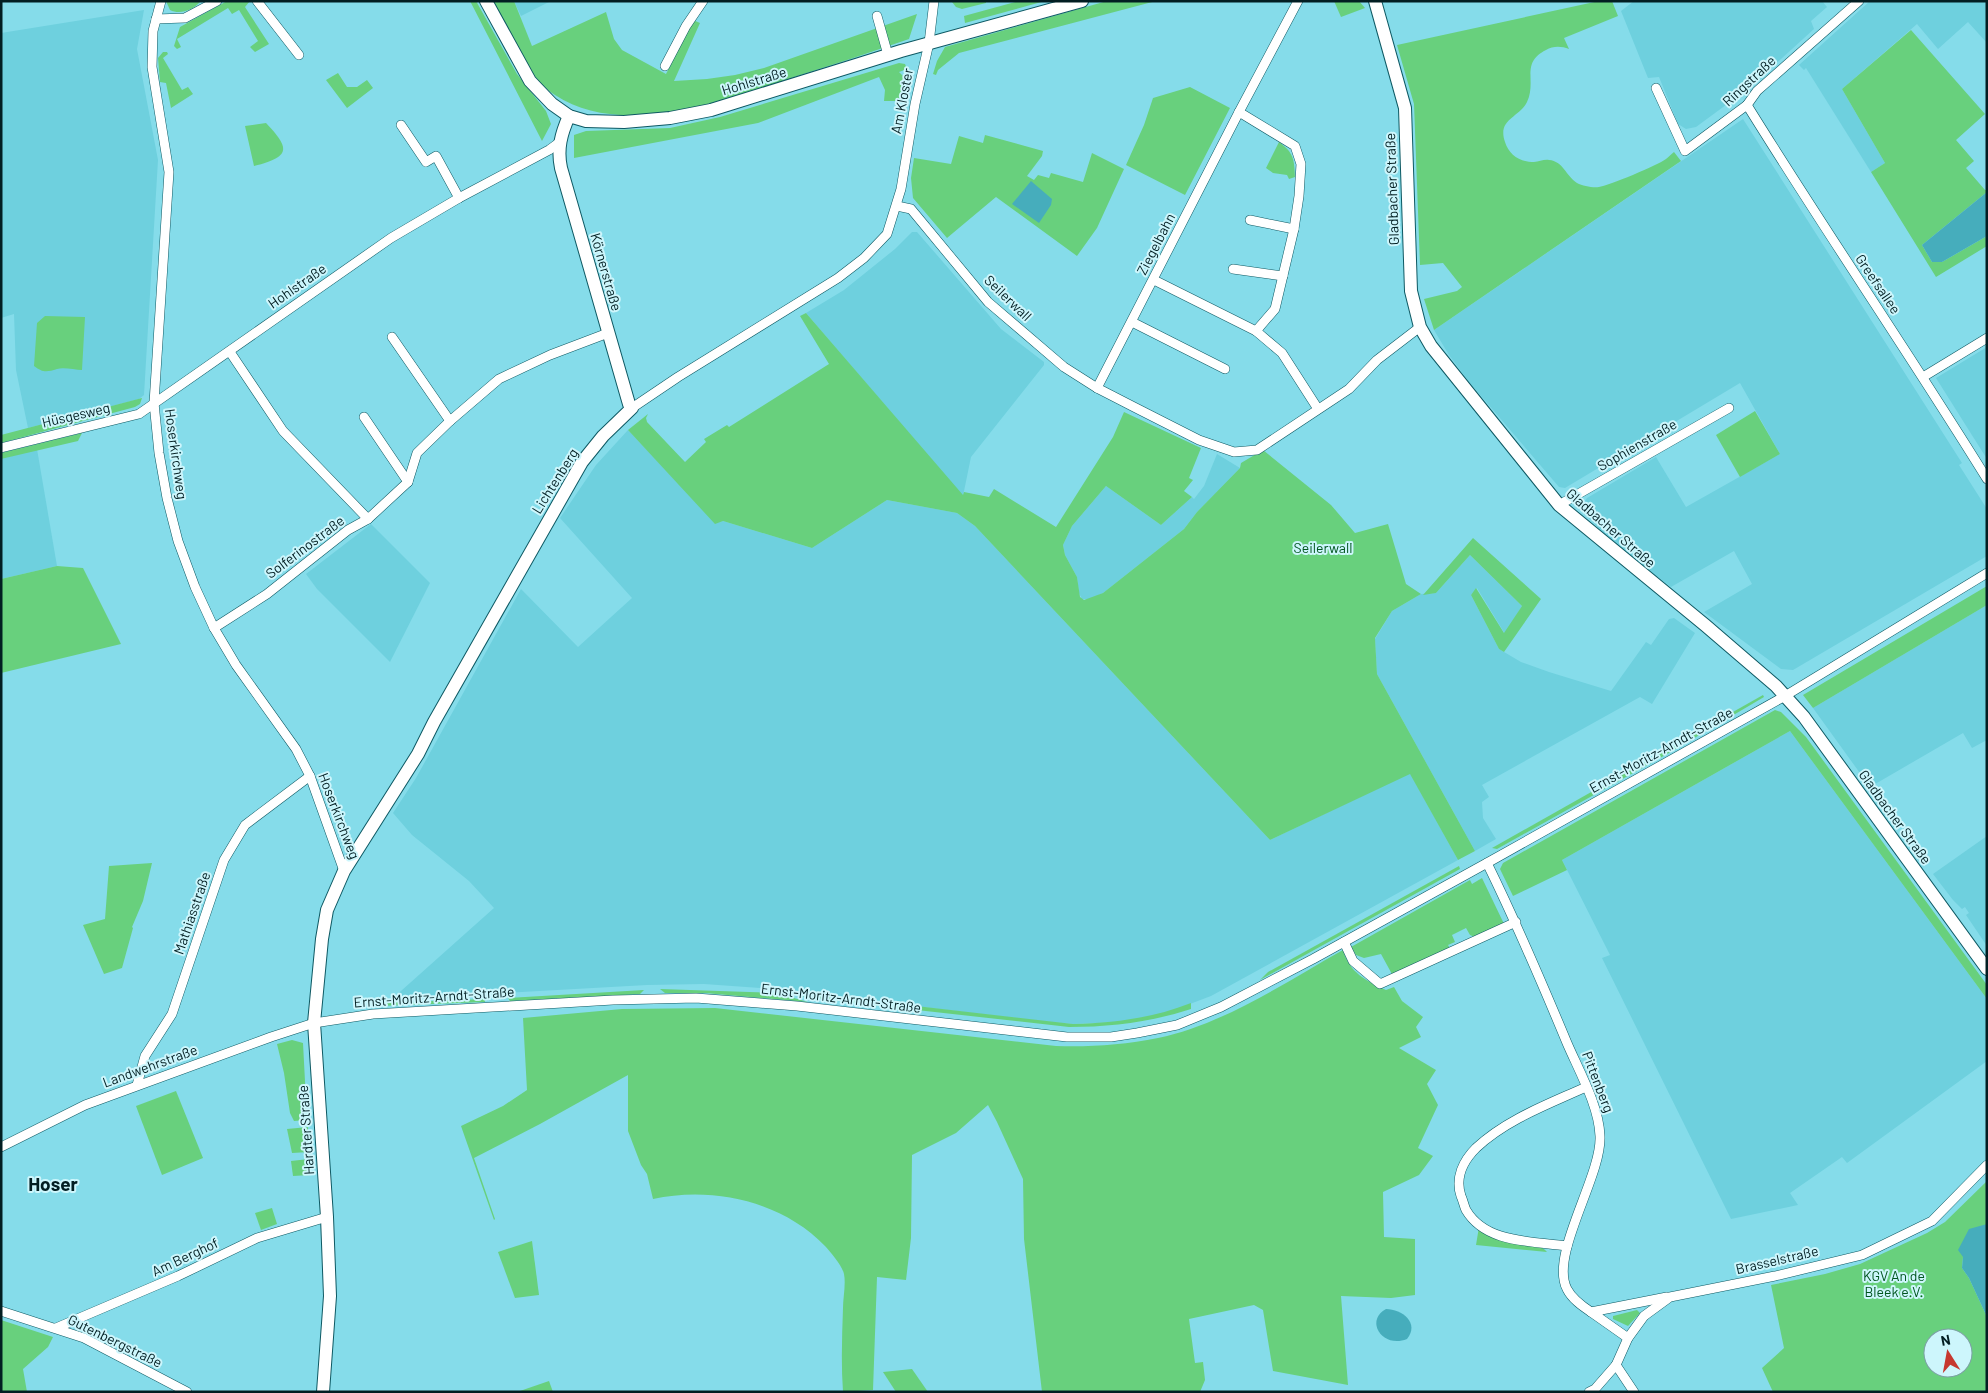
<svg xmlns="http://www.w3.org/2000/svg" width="1988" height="1393" font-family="Barlow,sans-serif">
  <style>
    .built { fill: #6ed0de }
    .green { fill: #68d07d; fill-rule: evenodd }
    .water { fill: #46adbc }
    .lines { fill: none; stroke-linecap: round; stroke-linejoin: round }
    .street-casing { stroke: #0e5963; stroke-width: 10 }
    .secondary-casing { stroke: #0e5963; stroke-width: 14 }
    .street { stroke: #fff; stroke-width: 9 }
    .secondary { stroke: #fff; stroke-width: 12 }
    .labels { text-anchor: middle; stroke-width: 4; stroke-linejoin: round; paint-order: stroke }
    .street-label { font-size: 14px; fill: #021e22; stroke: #cdf6fc }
    .park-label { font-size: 14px; fill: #00551e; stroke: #cdf6fc }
    .district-label { font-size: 19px; font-weight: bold; fill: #021e22; stroke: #cdf6fc }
  </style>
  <rect width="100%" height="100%" fill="#85dcea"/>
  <g class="built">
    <polygon points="514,1 551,1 521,16"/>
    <polygon points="1634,1 1822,1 1827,7 1811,21 1814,29 1749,88 1696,127 1686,129 1678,124 1659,77 1648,78 1621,11"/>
    <polygon points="1870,1 1987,1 1987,43 1968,22 1938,49 1917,24 1842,89 1885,163 1871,172 1806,68 1804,70 1799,65"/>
    <polygon points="144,10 137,49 158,160 144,395 139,399 28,428 16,370 14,314 1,318 1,33"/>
    <polygon points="1743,119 1962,463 1959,465 1987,509 1987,556 1793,670 1781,669 1704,612 1752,584 1734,551 1671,587 1616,546 1584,513 1582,505 1587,498 1656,457 1686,507 1780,454 1740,383 1565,488 1559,487 1469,382 1449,355 1434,330"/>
    <polygon points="912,232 917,232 1001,329 1044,362 1044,365 971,457 963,496 806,313 844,290 895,249"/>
    <polygon points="1987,347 1987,459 1936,378"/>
    <polygon points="628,430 715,523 723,521 812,548 887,500 957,513 975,526 1270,840 1410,773 1458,860 1211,996 1166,1013 1120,1022 1073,1024 1050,1022 760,988 704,984 647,985 392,999 494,908 469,881 412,835 393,813 416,778 521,589 578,647 632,598 560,518 596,465"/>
    <polygon points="37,449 57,566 1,579 1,459"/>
    <polygon points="1217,454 1240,468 1197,512 1184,529 1103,593 1090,599 1082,599 1079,593 1077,577 1065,555 1063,545 1072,526 1106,486 1161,525 1192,497 1194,499 1204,486"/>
    <polygon points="371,524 430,583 390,662 317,589 306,574"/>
    <polygon points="1470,555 1522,606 1505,634 1477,588 1471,595 1499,649 1521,662 1549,672 1611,691 1646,642 1651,645 1669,619 1674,618 1695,633 1652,704 1640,697 1482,785 1489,797 1482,802 1483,818 1496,839 1475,851 1377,674 1375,639 1392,611 1421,594 1436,593"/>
    <polygon points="1987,605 1987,740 1972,748 1963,733 1870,787 1813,708"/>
    <polygon points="1790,731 1987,999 1987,1061 1847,1163 1842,1157 1790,1193 1798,1205 1731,1219 1602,958 1610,955 1562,860"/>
    <polygon points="1987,836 1987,946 1966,915 1969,913 1965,907 1962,909 1953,900 1933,874"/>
  </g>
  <g class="green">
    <path d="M166,1L200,2C193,10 180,15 170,10Z"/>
    <polygon points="227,1 250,1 245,7 269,44 255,52 250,47 258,41 239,10 232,14 228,8 177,39 181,47 177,49 174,46 180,27"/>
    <polygon points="470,1 476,1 517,74 546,111 551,124 542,141"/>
    <path d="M493,1H514L532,46L606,12L614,39L622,50L666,74L693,20L700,23L674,81L707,79L735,75L764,68L917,14L909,39C872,52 835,64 797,76C729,99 622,140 555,95C524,74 510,33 493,1Z"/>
    <polygon points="986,1 986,3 962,9 956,7 952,2"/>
    <polygon points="1019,1 1045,1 965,23 964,16"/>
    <polygon points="1107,1 1156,1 959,53 938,70 936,75 933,74 937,61 945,47"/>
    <polygon points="1334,1 1359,1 1365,8 1341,17"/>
    <path d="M1599,1H1612L1618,16L1564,38L1569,49C1561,46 1553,46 1546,50C1520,63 1537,81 1527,102C1519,118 1497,119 1505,142C1509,155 1520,162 1534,162C1539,162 1544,159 1549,160C1563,161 1566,176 1577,183C1583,186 1593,188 1599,187C1608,186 1658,165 1666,159C1669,157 1671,154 1674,152L1681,161L1434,330L1424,299L1457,291L1462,287L1443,263L1420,265L1414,104L1397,45Z"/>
    <polygon points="1911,30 1985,114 1956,140 1974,161 1966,168 1985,190 1987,190 1987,192 1922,245 1932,262 1942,262 1987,236 1987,246 1936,277 1871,172 1885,163 1842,89"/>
    <polygon points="163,52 167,52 168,54 163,58 182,90 188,87 193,94 171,108 166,83 160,82 158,58"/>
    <polygon points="899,63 905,64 907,69 899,72 907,80 904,101 884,101 885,90 879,77 758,123 574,158 574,135 586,131 670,128 720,117"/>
    <polygon points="338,73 347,87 357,87 367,80 373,88 347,108 326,80"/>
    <polygon points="1190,87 1230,108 1185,195 1126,165 1144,125 1153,98"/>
    <path d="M266,123C291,149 290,157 254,166L245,126Z"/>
    <polygon points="985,135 1043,151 1042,156 1027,176 1034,180 1038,175 1049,178 1051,173 1083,182 1092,153 1124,169 1097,228 1077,256 996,197 947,238 913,198 911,178 914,158 951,164 959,136 983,143"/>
    <path d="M1279,142C1294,153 1294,159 1295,177L1289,179L1287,175L1273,173L1266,168Z"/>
    <polygon points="806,313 963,495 964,492 989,497 994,489 1056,527 1113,437 1124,412 1201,448 1189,478 1193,480 1184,491 1192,497 1161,525 1106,486 1072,526 1063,545 1065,555 1077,577 1080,597 1084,600 1103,593 1184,529 1197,512 1240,468 1241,463 1263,450 1331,505 1355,533 1388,524 1406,584 1421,594 1392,611 1375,638 1377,674 1475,851 1458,860 1410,774 1270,840 975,526 957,513 887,500 812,548 723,521 715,524 628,430 648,414 646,418 647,422 685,462 706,442 704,439 727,425 729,427 829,364 800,316"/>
    <path d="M45,316L85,317L82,370C75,370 64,367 57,369C47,372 43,373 34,366L37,323Z"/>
    <polygon points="142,398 140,404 135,407 1,443 1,435"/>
    <polygon points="1755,411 1780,454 1740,477 1716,435"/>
    <polygon points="82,433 78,441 1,459 1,453"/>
    <polygon points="1473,538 1541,599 1504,652 1499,649 1471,595 1476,588 1504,633 1522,606 1470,555 1436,593 1423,595"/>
    <polygon points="57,566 83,568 121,644 1,673 1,579"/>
    <polygon points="1987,586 1987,605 1813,708 1803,695"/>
    <polygon points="1763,695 1764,697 1669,753 1497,849 1492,848"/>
    <polygon points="1775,710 1781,712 1806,737 1987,985 1987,999 1790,731 1562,860 1567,870 1513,896 1500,869 1503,863"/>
    <polygon points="152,863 143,901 132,927 133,928 122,968 104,974 83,925 105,919 109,866"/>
    <polygon points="1459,866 1460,869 1260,980 1268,972"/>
    <polygon points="1482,878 1505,926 1477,938 1470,935 1466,928 1452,935 1455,942 1448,945 1451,950 1393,976 1381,954 1364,958 1356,955 1351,947 1470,880 1472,884"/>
    <path d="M1343,950C1350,973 1365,980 1386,990L1394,987L1402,1001L1423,1017L1416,1027L1421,1037L1399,1048L1436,1070L1427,1084L1438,1105L1418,1148L1433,1156L1419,1175L1383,1192L1384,1237L1415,1239V1295L1391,1298L1341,1296L1348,1385L1273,1371L1263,1310L1254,1305L1189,1319L1195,1363L1203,1362L1205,1380L1200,1392H1042L1024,1239L1023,1179L997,1122L988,1105L956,1133L912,1155L911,1238L906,1280L877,1277L873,1390L843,1392C841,1364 842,1336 843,1308C843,1298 846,1284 844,1274C842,1265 831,1253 825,1246C782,1201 712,1186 653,1199L647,1174L641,1165L628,1131V1075L540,1124L474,1158L495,1219L494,1220L461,1126L503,1106L527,1090L523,1018L622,1009L715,1008L1056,1046C1090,1047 1124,1045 1158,1038C1222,1025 1286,982 1343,950Z"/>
    <polygon points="660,989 776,993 808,1002 705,993 665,993"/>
    <polygon points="644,990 640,994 510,1001 508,998"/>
    <path d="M786,991L1073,1024C1114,1023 1153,1018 1191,1003V1009C1151,1022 1111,1027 1069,1027L854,1003L801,996Z"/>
    <polygon points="485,999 485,1002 379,1006 379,1003"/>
    <polygon points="292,1040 303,1043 307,1120 294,1121 290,1113 284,1073 277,1044"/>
    <polygon points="176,1091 203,1158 162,1175 136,1106"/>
    <polygon points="308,1127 309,1152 292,1153 287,1129"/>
    <polygon points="309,1159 310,1175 293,1176 291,1161"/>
    <path d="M1987,1181V1224L1963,1257L1962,1268L1969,1278L1987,1317V1392H1773L1762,1368L1784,1348L1771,1285L1825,1274L1860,1264L1927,1233L1945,1222ZM1933,1338H1963V1368H1933Z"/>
    <polygon points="272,1208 277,1224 261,1230 255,1213"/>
    <path d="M1479,1227C1484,1232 1489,1237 1496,1239C1511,1244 1536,1239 1547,1252L1476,1245Z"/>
    <polygon points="532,1241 539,1295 515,1298 498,1252"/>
    <polygon points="1637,1310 1640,1313 1628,1326 1613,1319 1613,1316"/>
    <polygon points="1,1320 53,1337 48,1347 23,1369 27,1392 1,1392"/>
    <polygon points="912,1369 928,1392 896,1392 883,1372"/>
    <polygon points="549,1381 553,1392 517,1392"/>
  </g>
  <g class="water">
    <polygon points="1031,181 1052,199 1051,205 1039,223 1012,204"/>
    <polygon points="1987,192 1987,236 1942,262 1932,262 1922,245"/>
    <polygon points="1987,1224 1987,1317 1969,1278 1962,1268 1963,1257 1958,1250 1969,1229"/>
    <path d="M1386,1309C1402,1309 1420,1323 1407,1339C1383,1349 1364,1321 1386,1309Z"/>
  </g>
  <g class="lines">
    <defs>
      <g id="street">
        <polyline points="161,1 153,31 152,67 169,172 154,403 159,453 167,498 178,541 195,587 214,628 236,665 296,749 310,776 344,871"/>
        <polyline points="257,1 299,55"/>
        <polyline points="877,16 888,55"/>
        <polyline points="156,19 185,18 217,1"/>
        <polyline points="665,66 686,26 703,1"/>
        <polyline points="1656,88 1685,151 1747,105 1757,91 1859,1"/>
        <path d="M1747,105C1825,231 1909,353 1987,479"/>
        <polyline points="1239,112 1295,146 1301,164 1299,196 1294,229 1275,309 1256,331"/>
        <polyline points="401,125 426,162 436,156 459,198"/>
        <polyline points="897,206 911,209 988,302 1064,367 1097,388 1134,407 1199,440 1234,452 1257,450 1349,389 1377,360 1420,327"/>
        <polyline points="1250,220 1294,229"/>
        <polyline points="1233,269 1283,276"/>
        <polyline points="1154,280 1256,331 1282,353 1318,409"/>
        <polyline points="1132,322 1225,369"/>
        <polyline points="392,337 450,421"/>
        <polyline points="230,352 283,431 368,519"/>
        <polyline points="1923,377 1987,338"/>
        <polyline points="1097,388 1239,112 1298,1"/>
        <polyline points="632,408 678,377 838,278 864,258 887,234 901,189 915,104 929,43 934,1"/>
        <polyline points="364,417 408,482"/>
        <polyline points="1,448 139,414 391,238 459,198 549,150 560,142"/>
        <polyline points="1559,505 1729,408"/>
        <polyline points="214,628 267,594 348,530 368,519 408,482 417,453 450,421 499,379 550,355 608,333"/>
        <path d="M1487,863C1516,922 1542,983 1567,1043C1579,1071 1599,1106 1600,1136C1602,1176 1549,1255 1567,1289C1572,1299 1582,1306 1591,1312"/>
        <polyline points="1344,942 1353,961 1380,984 1516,922"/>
        <polyline points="137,1085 145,1056 172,1014 224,860 245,825 310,776"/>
        <polyline points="1,1147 85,1105 271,1037 314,1023 373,1014 613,1000 696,998 797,1006 1067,1037 1111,1037 1137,1033 1177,1025 1221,1007 1313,959 1487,863 1785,696 1987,573"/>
        <path d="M1567,1246C1533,1241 1486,1244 1466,1210C1464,1206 1463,1200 1461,1196C1455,1178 1463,1161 1476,1148C1507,1119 1549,1104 1586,1087"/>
        <polyline points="1,1311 84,1338 187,1392"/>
        <polyline points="56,1328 178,1276 257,1238 327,1217"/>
        <polyline points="1628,1338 1591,1312 1667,1297"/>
        <polyline points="1616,1365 1634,1392"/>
        <polyline points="1589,1392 1595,1389 1616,1365 1628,1338 1644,1316 1670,1297 1775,1276 1862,1255 1932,1221 1987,1165"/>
      </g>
      <g id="secondary">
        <polyline points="486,1 530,81 552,104 569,116 586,121 624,122 670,118 711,110 901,51 1082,1"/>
        <polyline points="1375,1 1405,108 1411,291 1420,327 1431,346 1559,505 1705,625 1776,686 1804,717 1987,969"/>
        <path d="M323,1392L330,1296L327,1217L314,1023L322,939L327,910L344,871L418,754L434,722L582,462L603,436L632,408L629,404L561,168C557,149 561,134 569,116"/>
      </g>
    </defs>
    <use href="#street" class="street-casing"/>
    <use href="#secondary" class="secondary-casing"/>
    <use href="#street" class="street"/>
    <use href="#secondary" class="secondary"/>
  </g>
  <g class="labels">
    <g class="street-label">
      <text transform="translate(754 81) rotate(-17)" y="5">Hohlstraße</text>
      <text transform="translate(1749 81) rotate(-43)" y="5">Ringstraße</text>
      <text transform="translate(902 101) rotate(-79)" y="5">Am Kloster</text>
      <text transform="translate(1392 189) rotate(-92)" y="5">Gladbacher Straße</text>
      <text transform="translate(1156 244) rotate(-63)" y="5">Ziegelbahn</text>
      <text transform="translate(606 272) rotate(74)" y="5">Körnerstraße</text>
      <text transform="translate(1878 284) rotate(56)" y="5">Greefsallee</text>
      <text transform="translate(297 286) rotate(-35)" y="5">Hohlstraße</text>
      <text transform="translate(1008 298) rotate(44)" y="5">Seilerwall</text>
      <text transform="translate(76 415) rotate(-13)" y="5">Hüsgesweg</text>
      <text transform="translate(1637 445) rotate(-30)" y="5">Sophienstraße</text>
      <text transform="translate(176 454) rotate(82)" y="5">Hoserkirchweg</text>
      <text transform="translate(555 481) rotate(-58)" y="5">Lichtenberg</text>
      <text transform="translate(1611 528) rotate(41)" y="5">Gladbacher Straße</text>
      <text transform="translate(305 547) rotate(-37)" y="5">Solferinostraße</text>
      <text transform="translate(1661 750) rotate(-29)" y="5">Ernst-Moritz-Arndt-Straße</text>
      <text transform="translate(339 816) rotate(69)" y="5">Hoserkirchweg</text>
      <text transform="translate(1895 817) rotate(54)" y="5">Gladbacher Straße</text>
      <text transform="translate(192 913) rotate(-71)" y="5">Mathiasstraße</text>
      <text transform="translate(434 997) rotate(-4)" y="5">Ernst-Moritz-Arndt-Straße</text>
      <text transform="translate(841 998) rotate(7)" y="5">Ernst-Moritz-Arndt-Straße</text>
      <text transform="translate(150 1066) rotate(-20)" y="5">Landwehrstraße</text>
      <text transform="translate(1598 1082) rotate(69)" y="5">Pittenberg</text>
      <text transform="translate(306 1130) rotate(-94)" y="5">Hardter Straße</text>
      <text transform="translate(185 1257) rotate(-25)" y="5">Am Berghof</text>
      <text transform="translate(1777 1260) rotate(-13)" y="5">Brasselstraße</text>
      <text transform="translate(115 1341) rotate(26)" y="5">Gutenbergstraße</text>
    </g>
    <g class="park-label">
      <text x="1323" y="553">Seilerwall</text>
      <text x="1894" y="1281">KGV An de<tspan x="1894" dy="16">Bleek e.V.</tspan></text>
    </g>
    <g class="district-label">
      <text x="53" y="1191">Hoser</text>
    </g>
  </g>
  <rect width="1988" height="1393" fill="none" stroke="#021e22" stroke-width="5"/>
  <g transform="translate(1948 1353) rotate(349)"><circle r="24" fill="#cdf6fc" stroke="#7ca0a5"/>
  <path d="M0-4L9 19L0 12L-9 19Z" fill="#c6382f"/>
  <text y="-8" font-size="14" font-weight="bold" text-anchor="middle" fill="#021e22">N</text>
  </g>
</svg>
